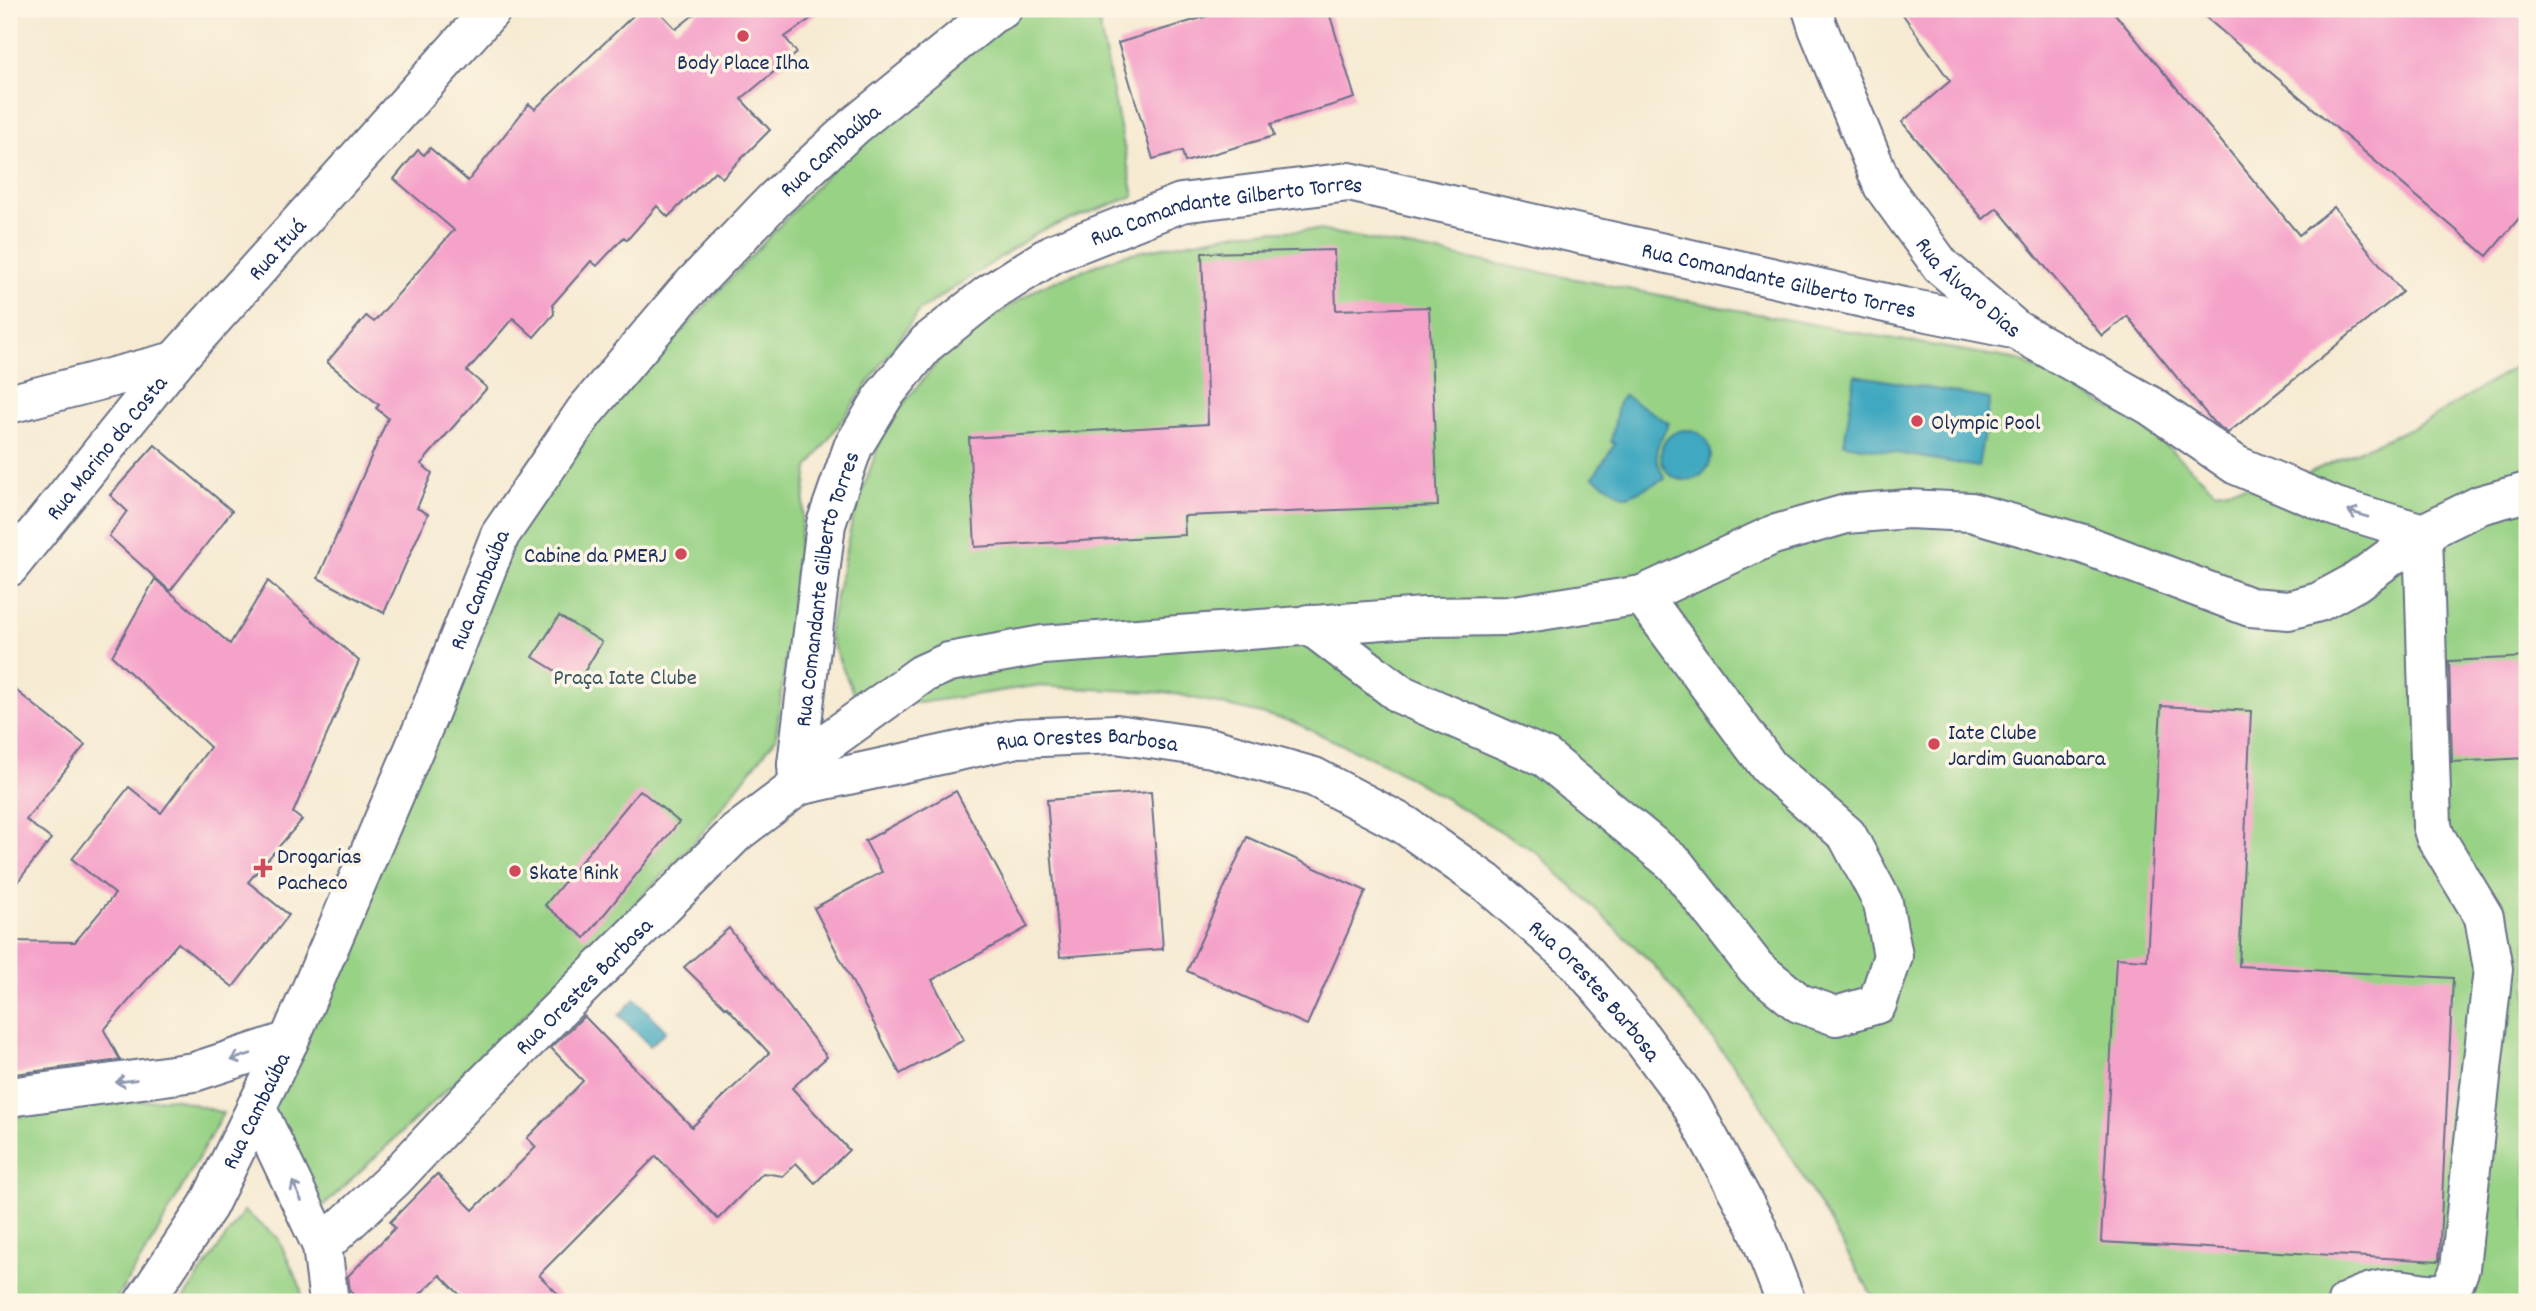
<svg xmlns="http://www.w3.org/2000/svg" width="2536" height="1311" font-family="Dekko,sans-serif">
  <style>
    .green { fill: #98d285; stroke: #5a8072; stroke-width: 2 }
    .water { fill: #3fa8c0; stroke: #2d6c8f; stroke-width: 2 }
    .building { fill: #f5a2c9 }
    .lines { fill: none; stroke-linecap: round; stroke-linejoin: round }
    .minor-casing { stroke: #687087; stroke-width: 42 }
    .minor { stroke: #fff; stroke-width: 38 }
    .oneway { stroke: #8d97ae }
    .poi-dot { fill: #d1495b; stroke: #fcf5e5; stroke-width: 2.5 }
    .labels { text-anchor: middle; stroke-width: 7; stroke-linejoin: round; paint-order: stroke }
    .poi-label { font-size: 23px; fill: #1b2f5e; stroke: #fcf5e5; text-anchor: start }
    .street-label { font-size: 23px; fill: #1b2f5e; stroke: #fcf5e5 }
    .park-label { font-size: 23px; fill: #3a5868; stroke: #fcf5e5 }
  </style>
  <rect width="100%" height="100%" fill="#fcf5e5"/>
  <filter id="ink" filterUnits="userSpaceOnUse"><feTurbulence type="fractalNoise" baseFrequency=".0143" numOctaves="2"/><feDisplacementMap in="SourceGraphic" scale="14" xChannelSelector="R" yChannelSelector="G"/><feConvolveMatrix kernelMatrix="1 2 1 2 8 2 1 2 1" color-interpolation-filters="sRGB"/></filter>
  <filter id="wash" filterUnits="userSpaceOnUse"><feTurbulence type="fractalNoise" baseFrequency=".00686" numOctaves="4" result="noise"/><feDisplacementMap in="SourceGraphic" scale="28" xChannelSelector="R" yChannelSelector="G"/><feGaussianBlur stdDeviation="1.57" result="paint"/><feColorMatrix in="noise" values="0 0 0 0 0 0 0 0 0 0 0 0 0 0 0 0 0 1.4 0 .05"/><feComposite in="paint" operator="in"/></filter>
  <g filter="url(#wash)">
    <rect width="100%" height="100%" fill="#f6ead2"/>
    <g class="green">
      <polygon points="1022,9 1096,9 1134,196 1040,231 919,311 808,468 776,738 693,844 519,1021 315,1214 269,1114 510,544 593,427 880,117"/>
      <polygon points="1319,230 1853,332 2019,360 2143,425 2216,491 2299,477 2429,420 2527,359 2527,1302 1876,1302 1749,1085 1652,963 1536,852 1391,767 1291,721 1172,693 1035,686 919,703 855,697 828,634 853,517 886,425 953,343 1040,287 1122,255 1243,232"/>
      <polygon points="173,1098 223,1113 156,1235 114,1302 9,1302 9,1122 28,1113"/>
      <polygon points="244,1211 278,1238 301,1288 301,1302 181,1302"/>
    </g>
    <g class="water">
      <polygon points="1855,375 1990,399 1978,467 1844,444"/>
      <path d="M1624,395L1669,423C1655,451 1651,451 1665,479L1628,496H1624L1593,477L1615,444L1611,442L1619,401Z"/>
      <circle cx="1686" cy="455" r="25"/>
      <polygon points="635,999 666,1031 650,1046 619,1015"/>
    </g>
    <g id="blocks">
      <g class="building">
        <polygon points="640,9 657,9 676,29 701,9 824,9 785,37 797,53 741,99 770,130 722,178 715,171 668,217 657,206 627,240 624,237 597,266 591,261 553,304 554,314 534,337 513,318 467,371 487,388 421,464 432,473 417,508 428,514 384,613 318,578 388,418 376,408 379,405 327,362 366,316 374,322 454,230 394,179 418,150 424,155 430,148 468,181 529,104 535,109"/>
        <polygon points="1231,9 1328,9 1355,98 1271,124 1274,136 1185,162 1182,151 1153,159 1118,43"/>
        <polygon points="1899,9 2111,9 2299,235 2334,207 2402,292 2228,433 2213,422 2127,316 2102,336 1997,208 1983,219 1902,122 1950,81"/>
        <polygon points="2196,9 2527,9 2527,209 2487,256"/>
        <polygon points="1334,250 1336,310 1429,307 1438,506 1184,516 1185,535 975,547 969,438 1208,424 1202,253"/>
        <polygon points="155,445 232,511 170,591 109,536 127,511 110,495"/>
        <polygon points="155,579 230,644 268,581 359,661 293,813 302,820 248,882 289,915 233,987 178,943 104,1030 120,1060 15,1074 15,1071 9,1071 9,941 75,942 115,894 72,859 129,787 161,813 210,747 112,656"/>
        <polygon points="559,616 602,642 577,684 533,657"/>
        <polygon points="2527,657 2527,758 2452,762 2449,661"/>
        <polygon points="9,685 85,745 26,820 51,839 9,893"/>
        <polygon points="2161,706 2251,711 2239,966 2453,978 2439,1261 2101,1242 2116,958 2147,960"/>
        <polygon points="640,790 679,822 585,938 545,905"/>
        <polygon points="956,791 1028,927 932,980 964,1040 900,1074 814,908 882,872 865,841"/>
        <polygon points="1151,792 1163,949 1060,957 1047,800"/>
        <polygon points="1247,837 1366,891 1307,1025 1187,971"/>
        <polygon points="729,928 827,1057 792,1088 849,1150 815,1183 796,1163 783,1176 763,1173 718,1219 656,1156 539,1275 566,1302 467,1302 440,1275 412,1302 362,1302 350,1291 348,1276 395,1228 390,1222 437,1174 473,1210 536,1147 527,1138 583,1081 551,1048 584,1016 692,1127 769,1053 727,1007 726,1008 684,967"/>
      </g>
    </g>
  </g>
  <g filter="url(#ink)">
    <use href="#blocks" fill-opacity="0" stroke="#687087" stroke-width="2"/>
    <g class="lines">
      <defs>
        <g id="minor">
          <path id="s1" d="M1812,9L1818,28L1883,186L1941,266L2016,330L2151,406L2236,465L2336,507L2423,533L2432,826L2435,836L2484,917L2493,969L2460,1268C2457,1276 2454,1287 2445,1291C2431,1297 2410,1289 2395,1289C2377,1289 2363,1294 2347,1302"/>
          <polyline points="9,404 175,361"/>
          <path id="s2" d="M9,567L175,361L492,9"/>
          <polyline points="1308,624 1400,694 1546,758 1675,864 1756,968 1799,1003 1836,1016 1877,1004 1893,956 1883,903 1847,835 1769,767 1642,595"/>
          <polyline points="797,764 922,674 949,662 1043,645 1424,617 1508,616 1642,595 1773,535 1846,514 1908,509 1971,512 2083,544 2250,607 2289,610 2319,602 2356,582 2423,533 2480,505 2527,492"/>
          <path id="s3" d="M798,780L797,764L826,524L853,447L885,394L927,343L989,294L1054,253L1181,203L1349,182L1903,307L2013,329"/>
          <polyline points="9,1097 194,1072 289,1041"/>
          <polyline points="256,1107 322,1246 329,1302"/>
          <path id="s4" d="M322,1246L394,1179L470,1098L736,833L798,786L1018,738L1116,734L1212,748L1314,777L1405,825L1487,883L1576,961L1638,1033L1690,1103L1756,1225L1786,1302"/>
          <path id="s5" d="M144,1302L208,1206L289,1041L429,714L500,535L585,411L684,294L775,199L853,127L992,14L1002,9"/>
        </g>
      </defs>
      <use href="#minor" class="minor-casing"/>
      <use href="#minor" class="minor"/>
    </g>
    <defs><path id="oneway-shaft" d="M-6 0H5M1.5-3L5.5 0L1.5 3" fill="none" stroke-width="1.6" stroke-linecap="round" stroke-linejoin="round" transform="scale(1.75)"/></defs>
    <g class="oneway">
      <use href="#oneway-shaft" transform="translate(2358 514) rotate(-163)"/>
      <use href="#oneway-shaft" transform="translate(241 1057) rotate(162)"/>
      <use href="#oneway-shaft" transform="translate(126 1081) rotate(172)"/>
      <use href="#oneway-shaft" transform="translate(297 1191) rotate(-115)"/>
    </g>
  </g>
  <g class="poi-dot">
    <circle cx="743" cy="36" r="7"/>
    <circle cx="1917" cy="421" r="7"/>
    <circle cx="681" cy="554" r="7"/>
    <circle cx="1934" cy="744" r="7"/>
    <path d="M259.5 857.5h7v7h7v7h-7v7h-7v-7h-7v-7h7z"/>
    <circle cx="515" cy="871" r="7"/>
  </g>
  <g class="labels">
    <g class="poi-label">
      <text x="743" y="69" text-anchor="middle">Body Place Ilha</text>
      <text x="1931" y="429">Olympic Pool</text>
      <text x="667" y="562" text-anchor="end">Cabine da PMERJ</text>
      <text x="1948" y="739">Iate Clube<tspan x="1948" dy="26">Jardim Guanabara</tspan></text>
      <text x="277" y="863">Drogarias<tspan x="277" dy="26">Pacheco</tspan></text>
      <text x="529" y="879">Skate Rink</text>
    </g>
    <g class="street-label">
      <text dy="8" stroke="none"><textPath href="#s5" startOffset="1356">Rua Cambaúba</textPath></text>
      <text dy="8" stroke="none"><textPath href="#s3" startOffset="803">Rua Comandante Gilberto Torres</textPath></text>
      <text dy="8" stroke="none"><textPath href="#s2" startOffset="416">Rua Ituá</textPath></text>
      <text dy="8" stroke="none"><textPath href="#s3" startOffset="1370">Rua Comandante Gilberto Torres</textPath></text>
      <text dy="8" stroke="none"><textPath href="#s1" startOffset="324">Rua Álvaro Dias</textPath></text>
      <text dy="8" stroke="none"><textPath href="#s2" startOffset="154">Rua Marino da Costa</textPath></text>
      <text dy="8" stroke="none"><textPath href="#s5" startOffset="789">Rua Cambaúba</textPath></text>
      <text dy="8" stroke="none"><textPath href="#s3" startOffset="194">Rua Comandante Gilberto Torres</textPath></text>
      <text dy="8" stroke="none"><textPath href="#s4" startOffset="957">Rua Orestes Barbosa</textPath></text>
      <text dy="8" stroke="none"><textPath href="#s4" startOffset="369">Rua Orestes Barbosa</textPath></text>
      <text dy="8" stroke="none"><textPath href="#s4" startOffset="1545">Rua Orestes Barbosa</textPath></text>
      <text dy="8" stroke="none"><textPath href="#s5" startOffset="222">Rua Cambaúba</textPath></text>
    </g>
    <g class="park-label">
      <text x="625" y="684">Praça Iate Clube</text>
    </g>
  </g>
  <rect width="2536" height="1311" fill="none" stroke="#fcf5e5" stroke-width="35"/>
</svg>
